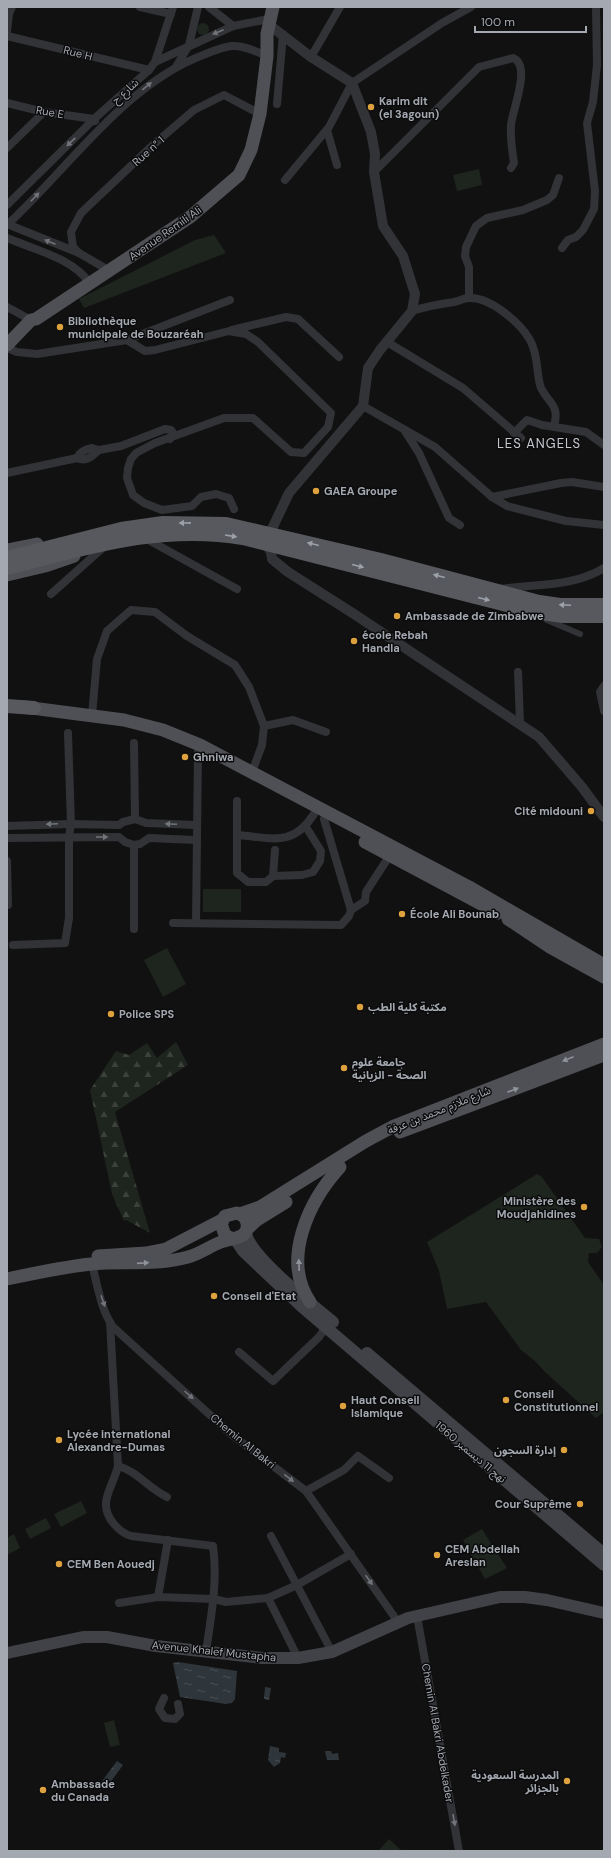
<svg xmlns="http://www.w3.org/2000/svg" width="611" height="1858" font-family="'DM Sans','Noto Sans Arabic',sans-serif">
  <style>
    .green { fill: #1e241e }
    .forest { fill: url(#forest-firs) }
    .water { fill: url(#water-ripples) }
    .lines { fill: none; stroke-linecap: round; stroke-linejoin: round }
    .pedestrian { stroke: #323337; stroke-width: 6 }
    .minor { stroke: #323337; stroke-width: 8 }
    .tertiary { stroke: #323337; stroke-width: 10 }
    .secondary { stroke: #414247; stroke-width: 12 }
    .primary { stroke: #4f5055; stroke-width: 13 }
    .trunk { stroke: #57595e; stroke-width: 14 }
    .oneway { fill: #71747a }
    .oneway2 { fill: #9ca1a9 }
    .oneway3 { fill: #8f939a }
    .poi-dot { fill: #dda13e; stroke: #0c0c0d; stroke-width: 1.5 }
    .labels { text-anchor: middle; stroke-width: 3; stroke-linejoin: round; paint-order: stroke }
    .street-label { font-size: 11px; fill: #a4a9b1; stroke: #0c0c0d }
    .poi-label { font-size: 11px; font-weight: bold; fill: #a4a9b1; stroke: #0c0c0d; text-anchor: start }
    .quarter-label { font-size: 13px; letter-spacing: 1px; fill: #c4c7ce; stroke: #0c0c0d }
  </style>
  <defs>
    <pattern id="forest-firs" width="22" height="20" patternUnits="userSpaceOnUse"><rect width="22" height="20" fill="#1e241e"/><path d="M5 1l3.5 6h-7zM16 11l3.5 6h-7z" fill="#3c413c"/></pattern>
    <pattern id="water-ripples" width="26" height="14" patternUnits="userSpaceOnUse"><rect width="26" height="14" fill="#2e363b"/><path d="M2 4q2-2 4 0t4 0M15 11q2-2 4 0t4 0" fill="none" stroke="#495055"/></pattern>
  </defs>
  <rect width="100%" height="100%" fill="#111112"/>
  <g class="green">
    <circle cx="203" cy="29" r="6"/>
    <polygon points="479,169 482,185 457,191 453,175"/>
    <polygon points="214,235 226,253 84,308 79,299 195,240"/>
    <rect x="203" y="889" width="38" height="23"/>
    <polygon points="167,948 186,984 163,997 144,960"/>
    <polygon points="537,1174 542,1177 585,1238 599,1239 602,1247 597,1253 589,1253 588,1262 604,1285 604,1412 596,1418 545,1372 535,1361 521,1350 486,1302 447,1309 439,1271 427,1242"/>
    <polygon points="81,1501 87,1513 61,1527 54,1514"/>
    <polygon points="46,1518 51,1528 30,1539 25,1529"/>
    <polygon points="482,1529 507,1568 485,1579 463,1540"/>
    <polygon points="14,1534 20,1548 7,1555 7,1538"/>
    <polygon points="114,1720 120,1745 110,1747 104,1723"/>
    <polygon points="389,1839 402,1851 378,1851"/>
  </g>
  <polygon class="forest" points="176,1042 188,1065 115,1112 150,1233 126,1220 124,1221 112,1194 90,1090 116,1051 129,1055 147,1043 157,1058"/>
  <g class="water">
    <polygon points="178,1662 237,1671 235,1699 232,1703 226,1704 180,1697 173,1663"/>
    <polygon points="265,1687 271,1688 269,1700 264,1699"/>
    <polygon points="270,1746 279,1748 279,1752 286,1753 285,1758 281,1757 280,1763 274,1767 268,1760"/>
    <polygon points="325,1751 331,1751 332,1754 338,1753 339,1760 327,1760"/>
    <polygon points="117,1761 123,1765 106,1788 100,1784"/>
  </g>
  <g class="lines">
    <polyline class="pedestrian" points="547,620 580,634"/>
    <g class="minor">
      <polyline points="140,7 171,14"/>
      <polyline points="209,7 233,26"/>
      <polyline points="7,31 9,14 12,7"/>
      <polyline points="7,36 149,70"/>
      <polyline points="311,57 340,7"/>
      <polyline points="155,62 173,7"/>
      <polyline points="176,67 189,45 198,7"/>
      <polyline points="7,103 44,112 94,119 95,121"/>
      <polyline points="277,104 283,34"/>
      <polyline points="327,130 337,165"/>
      <polyline points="7,148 44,112"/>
      <path d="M374,172L479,67L513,58C532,65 512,111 511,125C510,138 512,150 514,163L511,168"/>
      <polyline points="285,180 329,127 352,83 442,23 471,7"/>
      <polyline points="7,205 94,119 149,70 155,62 233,26 269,19"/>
      <polyline points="7,224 79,253 110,271"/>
      <path d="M7,225C69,168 124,85 203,55C213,51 222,47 232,46C244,45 257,52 267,56"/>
      <path d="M7,238C33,249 75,259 90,284"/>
      <polyline points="562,248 568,240 576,237 583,230 594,209 595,191 587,123 593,102 597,65 596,7"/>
      <polyline points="79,253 73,247 71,232 81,213 153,145 194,110 224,95 260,114"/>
      <polyline points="469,298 469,267 465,256 466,247 476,226 487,218 523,210 547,200 553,195 559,178"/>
      <polyline points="7,307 31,320"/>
      <path d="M412,311C427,306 440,304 454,302C459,301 464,298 469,298C491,297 520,323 530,340C539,356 536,375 541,388C549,404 560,405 554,426"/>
      <polyline points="232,330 286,317 298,319 339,357"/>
      <polyline points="127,340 230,300"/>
      <polyline points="387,342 463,388 521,438"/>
      <polyline points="7,348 17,352 37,354 127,340 145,351 155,350 229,331 246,334 258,342 331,413 328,427 304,453 291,452 253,418 224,418 155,443 136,453 131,459 128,468 127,478 133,495 144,503 162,510 192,506 201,497 216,494 229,498 234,509"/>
      <polyline points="363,406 435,447 492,497 507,506 566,521 604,525"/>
      <polyline points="405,431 419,453 449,518 460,525"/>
      <polyline points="514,433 527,420 542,425 586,432 604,445"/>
      <path d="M92,448L99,450C91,457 87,462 77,458C80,452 85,449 92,448Z"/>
      <polyline points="99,450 121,446 165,429 171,430 173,433 170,439"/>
      <polyline points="7,473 77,458"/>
      <polyline points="492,497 561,483 572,482 604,487"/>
      <polyline points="145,538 237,589"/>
      <path d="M500,589C534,584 574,587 604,568"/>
      <polyline points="51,594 106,545"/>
      <polyline points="518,672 520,723"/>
      <polyline points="604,686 600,692 604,711"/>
      <polyline points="92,715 97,659 107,631 131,610 155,612 187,636 235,665 249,687 264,726 262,745 252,772"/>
      <polyline points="264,726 293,720 326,732"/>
      <polyline points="134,743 135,819"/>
      <polyline points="237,801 237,873 248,882 266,882 273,876 275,850"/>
      <polyline points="7,826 71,824 119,825 123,822 135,819 146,823 196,825"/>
      <path d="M238,835C273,838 293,847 314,814"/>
      <polyline points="7,838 119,837 125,842 134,845 140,844 149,838 196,840"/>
      <polyline points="7,861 8,905"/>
      <polyline points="273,876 302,875 313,872 320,861 321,851 306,827"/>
      <polyline points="351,910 365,901 366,892 390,855"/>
      <polyline points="173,923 341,925 349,916 351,910 324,819"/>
      <polyline points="196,923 198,752"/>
      <polyline points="134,929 134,845"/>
      <polyline points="13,945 65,943 69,918 69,837 71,824 68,733"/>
      <path d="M92,1264C97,1284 101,1310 113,1327L231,1434L306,1491L398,1622"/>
      <path d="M110,1322L118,1466C113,1488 96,1503 114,1524C119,1530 124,1534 131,1536L213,1546C218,1582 211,1616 206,1652"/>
      <polyline points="239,1352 273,1381 319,1337 326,1327"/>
      <path d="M118,1466C137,1471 149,1489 167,1497"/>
      <polyline points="306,1491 344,1470 358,1456 389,1478"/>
      <polyline points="271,1536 332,1652"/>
      <polyline points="158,1597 168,1540"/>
      <polyline points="268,1598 298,1658"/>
      <polyline points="119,1603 158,1597 214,1599 226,1602 268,1598 297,1585 351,1554"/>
      <polyline points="417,1616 459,1851"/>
      <polyline points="164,1698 159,1709 165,1718 175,1719 180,1714 178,1704"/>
    </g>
    <g class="tertiary">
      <polyline points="268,24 311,57 352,83 371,132 375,154 374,172 383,226 403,256 415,294 412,311 380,350 368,368 363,406 289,493 270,533"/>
      <polyline points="266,544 271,552 272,559 288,572 354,614 539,737 582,787 604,817"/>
    </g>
    <g class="secondary">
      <path d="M246,1231C246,1254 313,1305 333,1322"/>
      <polyline points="235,1239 243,1251 301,1306 604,1565"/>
      <polyline points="367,1353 604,1554"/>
      <polyline points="7,1653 83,1637 107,1637 156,1646 262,1658 298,1658 332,1652 408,1618 500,1597 525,1597 547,1600 604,1613"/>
    </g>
    <g class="primary">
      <polyline points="7,345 31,320 36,319 190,217 239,175 251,150 260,114 267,56 267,34 273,7"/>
      <polyline points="7,550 37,544"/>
      <polyline points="7,575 45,566 74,556"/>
      <polyline points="24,707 124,720 163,730 200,745 469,887 604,965"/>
      <polyline points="365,842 498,913"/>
      <polyline points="508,919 550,947 604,977"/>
      <polyline points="400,1132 604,1055"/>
      <polyline points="240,1214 260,1207 366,1141 394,1126 604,1044"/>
      <polyline points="247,1229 257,1220 286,1202"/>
      <polyline points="98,1256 146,1253 166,1249 222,1220"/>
      <path d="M7,1279C35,1273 63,1267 91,1264C123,1261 156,1266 188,1257C200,1254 210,1246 221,1242C231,1238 250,1239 247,1223C246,1217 242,1215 237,1213L225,1216L221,1224L225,1235L233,1239"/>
      <path d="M310,1302C281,1259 309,1201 340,1167"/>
    </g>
    <g class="trunk">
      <polyline points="7,558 121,529 163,523 226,524 381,560 539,602 560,605 604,605"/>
      <path d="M7,568C87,548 160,524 243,538L535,612L563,616H604"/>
      <polyline points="7,706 34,708"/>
    </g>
  </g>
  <defs><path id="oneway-solid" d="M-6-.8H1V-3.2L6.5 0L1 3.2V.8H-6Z"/></defs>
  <g class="oneway">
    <use href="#oneway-solid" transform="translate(218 32) rotate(157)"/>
    <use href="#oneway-solid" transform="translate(147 86) rotate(-39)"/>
    <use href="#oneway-solid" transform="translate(71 142) rotate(136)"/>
    <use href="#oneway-solid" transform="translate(35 197) rotate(-46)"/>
    <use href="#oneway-solid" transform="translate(50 242) rotate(-158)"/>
    <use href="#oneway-solid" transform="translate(52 824) rotate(178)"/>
    <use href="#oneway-solid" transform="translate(171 824) rotate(-178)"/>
    <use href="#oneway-solid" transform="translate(102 837)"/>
    <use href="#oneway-solid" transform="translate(103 1301) rotate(71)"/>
    <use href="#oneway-solid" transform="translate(189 1395) rotate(42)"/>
    <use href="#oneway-solid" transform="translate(289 1478) rotate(37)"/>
    <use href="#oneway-solid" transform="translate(369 1580) rotate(55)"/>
    <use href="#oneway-solid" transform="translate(454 1820) rotate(80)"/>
  </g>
  <g class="oneway2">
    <use href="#oneway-solid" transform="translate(185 523) rotate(179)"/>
    <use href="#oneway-solid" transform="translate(231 536) rotate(9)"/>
    <use href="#oneway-solid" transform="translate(313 544) rotate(-166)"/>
    <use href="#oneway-solid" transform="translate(358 566) rotate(14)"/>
    <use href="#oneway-solid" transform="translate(439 576) rotate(-165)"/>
    <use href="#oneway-solid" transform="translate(484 599) rotate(14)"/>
    <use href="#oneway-solid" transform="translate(565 605) rotate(-177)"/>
  </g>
  <g class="oneway3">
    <use href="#oneway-solid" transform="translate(568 1059) rotate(158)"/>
    <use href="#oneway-solid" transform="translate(513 1090) rotate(-21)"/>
    <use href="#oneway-solid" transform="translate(143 1263) rotate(-4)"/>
    <use href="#oneway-solid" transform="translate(299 1265) rotate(-92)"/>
  </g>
  <g class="poi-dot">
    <circle cx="371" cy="107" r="4"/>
    <circle cx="60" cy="327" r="4"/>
    <circle cx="316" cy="491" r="4"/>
    <circle cx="397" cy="616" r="4"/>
    <circle cx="354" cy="641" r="4"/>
    <circle cx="185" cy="757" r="4"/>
    <circle cx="591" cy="811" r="4"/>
    <circle cx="402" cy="914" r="4"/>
    <circle cx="360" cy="1007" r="4"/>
    <circle cx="111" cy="1014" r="4"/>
    <circle cx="344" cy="1068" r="4"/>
    <circle cx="584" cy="1207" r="4"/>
    <circle cx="214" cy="1296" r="4"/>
    <circle cx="506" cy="1400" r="4"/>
    <circle cx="343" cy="1406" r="4"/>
    <circle cx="59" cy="1440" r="4"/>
    <circle cx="564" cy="1450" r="4"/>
    <circle cx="580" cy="1504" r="4"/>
    <circle cx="437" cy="1555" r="4"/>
    <circle cx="59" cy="1564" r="4"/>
    <circle cx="567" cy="1781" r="4"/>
    <circle cx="43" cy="1790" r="4"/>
  </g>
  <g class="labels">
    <g class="street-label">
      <text transform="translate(78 53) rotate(14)" y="4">Rue H</text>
      <text transform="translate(125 91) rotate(-42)" y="4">شارع ح</text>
      <text transform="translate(50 112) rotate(10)" y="4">Rue E</text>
      <text transform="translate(148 151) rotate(-42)" y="4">Rue n° 1</text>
      <text transform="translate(165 233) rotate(-35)" y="4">Avenue Remili Ali</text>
      <text transform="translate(439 1110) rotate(-22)" y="4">شارع ملازم محمد بن عرفة</text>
      <text transform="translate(243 1441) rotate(39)" y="4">Chemin Al Bakri</text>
      <text transform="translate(471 1452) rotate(40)" y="4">نهج 11 ديسمبر 1960</text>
      <text transform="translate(214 1651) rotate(6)" y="4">Avenue Khalef Mustapha</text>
      <text transform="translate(438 1733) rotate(80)" y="4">Chemin Al Bakri Abdelkader</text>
    </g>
    <g class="poi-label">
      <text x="379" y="105">Karim dit<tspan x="379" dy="13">(el 3agoun)</tspan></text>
      <text x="68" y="325">Bibliothèque<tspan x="68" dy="13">municipale de Bouzaréah</tspan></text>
      <text x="324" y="495">GAEA Groupe</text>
      <text x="405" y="620">Ambassade de Zimbabwe</text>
      <text x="362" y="639">école Rebah<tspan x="362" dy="13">Handla</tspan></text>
      <text x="193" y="761">Ghniwa</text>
      <text x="583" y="815" text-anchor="end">Cité midouni</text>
      <text x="410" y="918">École Ali Bounab</text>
      <text x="368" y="1011">مكتبة كلية الطب</text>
      <text x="119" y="1018">Police SPS</text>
      <text x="352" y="1066">جامعة علوم<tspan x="352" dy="13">الصحة - الزيانية</tspan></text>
      <text x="576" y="1205" text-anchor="end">Ministère des<tspan x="576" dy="13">Moudjahidines</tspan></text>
      <text x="222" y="1300">Conseil d'Etat</text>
      <text x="514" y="1398">Conseil<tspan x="514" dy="13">Constitutionnel</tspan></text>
      <text x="351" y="1404">Haut Conseil<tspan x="351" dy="13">Islamique</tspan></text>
      <text x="67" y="1438">Lycée international<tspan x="67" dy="13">Alexandre-Dumas</tspan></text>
      <text x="556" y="1454" text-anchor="end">إدارة السجون</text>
      <text x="572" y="1508" text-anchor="end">Cour Suprême</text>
      <text x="445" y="1553">CEM Abdellah<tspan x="445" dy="13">Areslan</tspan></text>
      <text x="67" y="1568">CEM Ben Aouedj</text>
      <text x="559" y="1779" text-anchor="end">المدرسة السعودية<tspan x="559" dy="13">بالجزائر</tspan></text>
      <text x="51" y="1788">Ambassade<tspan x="51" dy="13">du Canada</tspan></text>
    </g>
    <g class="quarter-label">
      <text x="539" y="448">LES ANGELS</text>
    </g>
  </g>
  <rect width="611" height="1858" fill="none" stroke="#a4a9b1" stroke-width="16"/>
  <path d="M475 26v6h111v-6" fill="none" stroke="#a4a9b1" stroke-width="2"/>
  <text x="481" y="26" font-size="12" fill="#a4a9b1" stroke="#0c0c0d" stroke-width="3" paint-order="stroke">100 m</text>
</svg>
